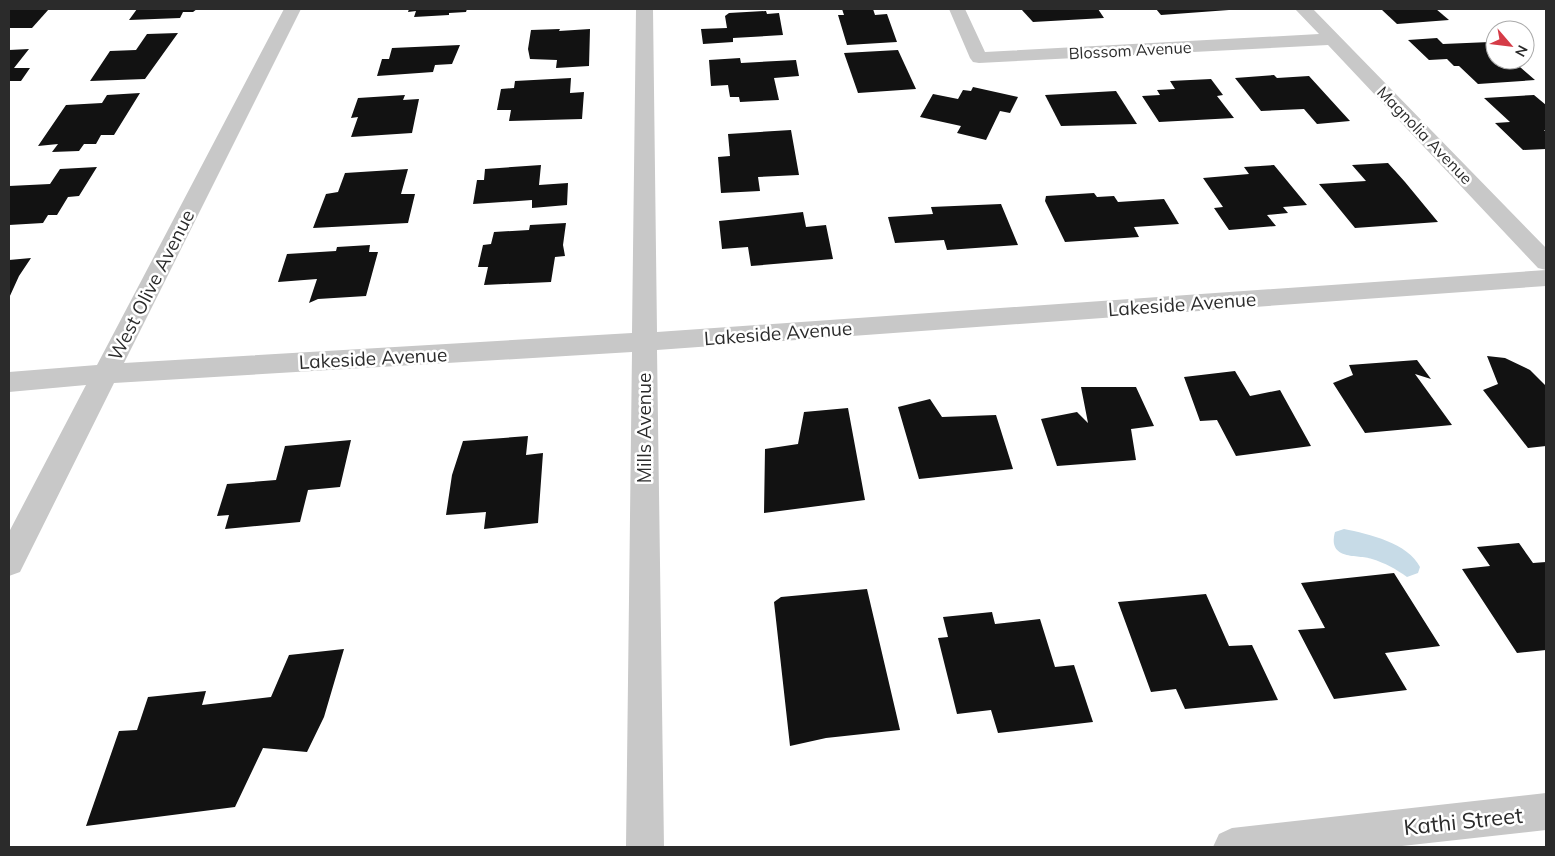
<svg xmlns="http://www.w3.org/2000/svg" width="1555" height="856" font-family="Mulish,sans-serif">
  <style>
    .water { fill: #c7dbe7 }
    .building { fill: #121212 }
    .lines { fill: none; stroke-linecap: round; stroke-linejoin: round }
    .minor { fill: #c8c8c8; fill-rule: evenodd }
    .labels { text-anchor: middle; stroke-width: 5; stroke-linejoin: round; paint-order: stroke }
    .far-street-label { font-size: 16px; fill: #2b2b2b; stroke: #fff }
    .street-label { font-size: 19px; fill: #2b2b2b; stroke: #fff }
    .near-street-label { font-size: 22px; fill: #2b2b2b; stroke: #fff }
  </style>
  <rect width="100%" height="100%" fill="#fff"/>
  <path class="water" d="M1344,529C1369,534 1408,543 1420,567L1418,573L1407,577C1396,569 1385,563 1372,559C1358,554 1327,561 1335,532Z"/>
  <g class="building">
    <polygon points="9,9 49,9 32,28 9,28"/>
    <polygon points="137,9 197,9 193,12 183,12 180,18 129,20"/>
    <polygon points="409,9 467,9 466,12 449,13 449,15 414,17 416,11 408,12"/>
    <polygon points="842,9 873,9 875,15 887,14 897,42 847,45 838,15 844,15"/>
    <polygon points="1021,9 1098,9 1104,18 1033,22"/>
    <polygon points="1156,9 1229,9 1229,10 1161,15"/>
    <polygon points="1381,9 1436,9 1449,20 1397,24"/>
    <polygon points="766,11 767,14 779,13 783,35 733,38 733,42 703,44 701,29 727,28 725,16 729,13"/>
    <polygon points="560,29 559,31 590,29 589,66 556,68 557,60 530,59 528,49 531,30"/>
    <polygon points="178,33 145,79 90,81 110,51 136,50 147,34"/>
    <polygon points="1437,38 1443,44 1490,42 1495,46 1495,60 1512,60 1535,80 1478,84 1459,66 1454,66 1447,59 1429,60 1408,40"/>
    <polygon points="460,45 452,64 435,65 433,72 377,76 382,59 389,59 392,48"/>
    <polygon points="29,49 14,68 30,68 21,81 9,81 9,50"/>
    <polygon points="898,50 916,89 858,93 844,53"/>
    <polygon points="740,58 741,63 796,60 799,76 774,78 779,100 740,102 739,97 730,97 728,85 711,86 709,60"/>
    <polygon points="1274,75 1277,78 1309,76 1350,121 1317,124 1304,109 1261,111 1235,78"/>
    <polygon points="571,78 570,93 584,92 582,119 509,121 511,110 497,110 501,89 514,88 515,81"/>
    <polygon points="1211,79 1223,95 1217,96 1234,118 1159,122 1142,96 1160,95 1157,90 1175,89 1170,81"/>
    <polygon points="973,87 1018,97 1010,113 1000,111 986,140 957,133 961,126 920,117 933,94 958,99 963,90 971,91"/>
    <polygon points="1116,91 1137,124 1061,126 1045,95"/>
    <polygon points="140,93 114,135 101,135 96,144 84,144 79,151 52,152 58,144 38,146 66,105 102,103 107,95"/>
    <polygon points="405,95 403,100 419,99 412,133 351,137 358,117 351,118 358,98"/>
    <polygon points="1534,95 1546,105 1546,130 1544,130 1546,132 1546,149 1523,150 1495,123 1510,122 1484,98"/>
    <polygon points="791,130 799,175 758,177 760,191 721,193 718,157 730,156 728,134"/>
    <polygon points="1388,163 1405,182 1438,222 1355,228 1319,184 1366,181 1352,165"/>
    <polygon points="541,165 539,185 568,183 567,205 532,208 532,200 473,204 477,180 484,180 485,169"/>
    <polygon points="1274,165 1307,205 1283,207 1288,213 1267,215 1276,226 1229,230 1214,208 1223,207 1203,178 1249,174 1244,167"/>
    <polygon points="97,167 79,196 68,197 57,215 48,215 43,223 9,225 9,186 50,184 60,169"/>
    <polygon points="408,169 401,194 415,194 408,223 313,228 326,194 338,192 345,173"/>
    <polygon points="1094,193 1097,197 1114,196 1118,202 1164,199 1179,224 1134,227 1139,237 1065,242 1045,201 1046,196"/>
    <polygon points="1001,204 1018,245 947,250 944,240 895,243 888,217 933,214 931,207"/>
    <polygon points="803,212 806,227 826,225 833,259 751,266 748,247 722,249 719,221"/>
    <polygon points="566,223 563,245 565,256 555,257 551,282 484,285 488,267 478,267 483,245 491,244 494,232 529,230 530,225"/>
    <polygon points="370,245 369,252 378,252 366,296 318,299 309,303 317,279 278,282 287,254 336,251 337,247"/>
    <polygon points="31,258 19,276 9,298 9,260"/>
    <polygon points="1487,356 1505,358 1530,370 1546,386 1546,446 1528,448 1483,390 1498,384"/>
    <polygon points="1417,360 1431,379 1415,374 1452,425 1365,433 1333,383 1353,375 1349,365"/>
    <polygon points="1235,371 1250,396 1280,390 1311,446 1236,456 1217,420 1200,421 1184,377"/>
    <polygon points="1081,387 1136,387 1154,426 1131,429 1136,460 1057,466 1041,419 1077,412 1088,423"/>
    <polygon points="930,399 942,417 996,415 1013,469 919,479 898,407"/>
    <polygon points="848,408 865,500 764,513 765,449 798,444 804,412"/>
    <polygon points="528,436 526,455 543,453 538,523 484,529 486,512 446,515 452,475 463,441"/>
    <polygon points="351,440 340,487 308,490 300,522 225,529 229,515 217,516 227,484 276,480 285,446"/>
    <polygon points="1519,543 1533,563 1546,562 1546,650 1517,653 1462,569 1490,566 1477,547"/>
    <polygon points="1394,573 1440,646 1385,653 1407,690 1334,699 1298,630 1325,628 1301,583"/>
    <polygon points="867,589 900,730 826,738 790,746 774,602 781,597"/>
    <polygon points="1206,594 1229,646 1252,645 1278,700 1185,709 1176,689 1151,692 1118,602"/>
    <polygon points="992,612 995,624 1040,619 1055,667 1074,665 1093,722 998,733 991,710 957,714 938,638 948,637 943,617"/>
    <polygon points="344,649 324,717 307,752 263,748 235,807 86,826 119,731 137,730 148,697 206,691 202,705 271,697 289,655"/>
  </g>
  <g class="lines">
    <g class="minor">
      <polygon points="284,9 301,9 124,363 632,333 636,9 653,9 657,332 1546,270 1546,286 657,350 664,847 626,847 632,352 114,383 20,572 9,576 9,532 86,385 9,392 9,372 97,365"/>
      <polygon points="949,9 965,9 985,52 1319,34 1295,9 1313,9 1546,248 1546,270 1538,268 1328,45 979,63 973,62 970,58"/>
      <polygon points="1546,793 1546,830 1393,847 1213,847 1219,834 1232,828"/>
    </g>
  </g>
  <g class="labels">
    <g class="far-street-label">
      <text transform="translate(1130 50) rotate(-3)" y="6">Blossom Avenue</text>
      <text transform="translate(1425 135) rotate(46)" y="6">Magnolia Avenue</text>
    </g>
    <g class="street-label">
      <text transform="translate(151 285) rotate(-63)" y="7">West Olive Avenue</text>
      <text transform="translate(1182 304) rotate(-4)" y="7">Lakeside Avenue</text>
      <text transform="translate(778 333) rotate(-4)" y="7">Lakeside Avenue</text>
      <text transform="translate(373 358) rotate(-3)" y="7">Lakeside Avenue</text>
      <text transform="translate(644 428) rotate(-90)" y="7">Mills Avenue</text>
    </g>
    <g class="near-street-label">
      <text transform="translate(1463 821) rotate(-6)" y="8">Kathi Street</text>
    </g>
  </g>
  <rect width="1555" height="856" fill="none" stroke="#2b2b2b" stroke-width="20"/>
  <g transform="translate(1510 45) rotate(118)"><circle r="24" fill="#ffffff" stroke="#aaaaaa"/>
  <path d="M0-4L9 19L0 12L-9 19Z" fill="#d53b47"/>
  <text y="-8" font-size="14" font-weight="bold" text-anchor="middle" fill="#2b2b2b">N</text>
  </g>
</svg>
